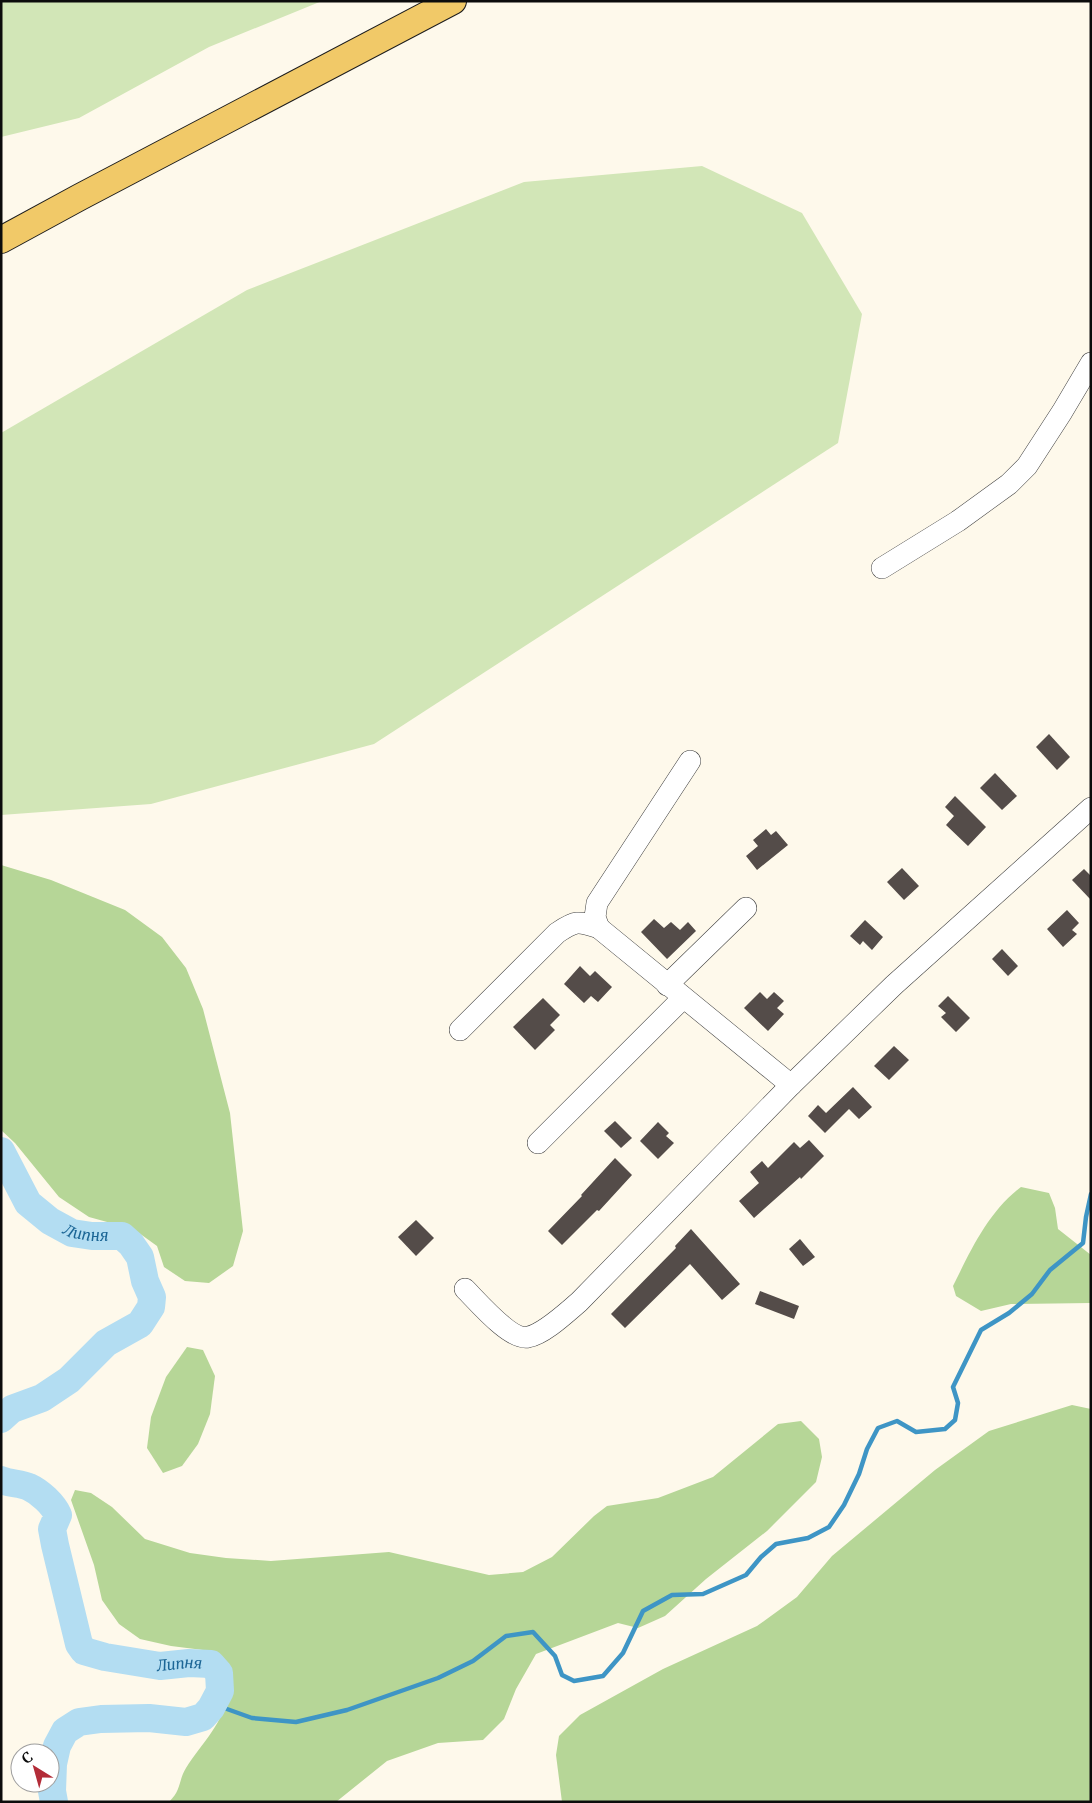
<svg xmlns="http://www.w3.org/2000/svg" width="1092" height="1803" font-family="Merriweather,serif">
  <style>
    .green { fill: #d2e6b7 }
    .forest { fill: #b6d697 }
    .lines { fill: none; stroke-linecap: round; stroke-linejoin: round }
    .stream { stroke: #3e95c5; stroke-width: 4.5 }
    .river { stroke: #b3ddf2; stroke-width: 28 }
    .building { fill: #544c49 }
    .minor-casing { stroke: #3f3f3f; stroke-width: 22 }
    .major-casing { stroke: #1d1d1d; stroke-width: 28 }
    .minor { stroke: #fff; stroke-width: 21 }
    .major { stroke: #f1c968; stroke-width: 26 }
    .labels { text-anchor: middle; stroke-width: 5; stroke-linejoin: round; paint-order: stroke }
    .water-label { font-size: 15px; font-style: italic; fill: #1c6696; stroke: #fff }
  </style>
  <rect width="100%" height="100%" fill="#fef9eb"/>
  <g class="green">
    <polygon points="1,1 322,1 209,47 79,118 1,137"/>
    <polygon points="702,166 802,213 862,314 838,443 374,744 151,804 1,815 1,433 247,290 524,182"/>
  </g>
  <g class="forest">
    <polygon points="1,865 51,880 125,910 162,937 186,968 203,1009 230,1113 243,1231 233,1266 209,1283 185,1281 164,1267 157,1246 139,1233 118,1225 89,1217 59,1197 15,1143 1,1130"/>
    <path d="M1021,1187L1049,1193L1055,1208L1058,1229L1091,1255V1303L1011,1304L981,1311L956,1296L953,1286C971,1250 988,1212 1021,1187Z"/>
    <polygon points="187,1347 203,1350 215,1376 210,1414 198,1444 182,1466 163,1473 147,1448 151,1417 166,1377"/>
    <polygon points="1072,1405 1091,1409 1091,1802 562,1802 556,1755 559,1736 580,1715 663,1669 757,1626 797,1597 832,1556 935,1470 989,1431"/>
    <path d="M801,1421L819,1439L822,1457L816,1482L767,1531L706,1579L665,1616L638,1628L618,1623L536,1654L516,1689L504,1719L483,1740L438,1743L387,1761L336,1802H169C182,1789 178,1781 186,1768C201,1744 226,1721 228,1691C229,1684 227,1675 226,1668L203,1650L171,1646L140,1639L119,1624L102,1600L94,1565L71,1500L75,1490L91,1493L112,1507L145,1539L190,1553L226,1558L271,1561L389,1552L489,1575L523,1572L552,1557L594,1516L607,1506L658,1498L713,1477L778,1424Z"/>
  </g>
  <g class="lines">
    <polyline class="stream" points="213,1704 252,1718 296,1722 347,1710 438,1678 473,1661 506,1636 533,1632 555,1656 562,1675 574,1681 603,1676 623,1653 643,1611 672,1595 703,1594 746,1575 761,1557 776,1544 808,1538 829,1527 844,1505 859,1474 867,1449 878,1428 897,1421 916,1432 945,1429 955,1420 958,1403 953,1387 981,1330 1009,1313 1032,1294 1050,1270 1083,1243 1086,1217 1091,1194"/>
    <g class="river">
      <path id="s1" d="M1,1151L28,1203L50,1221L72,1233L92,1236H122L131,1244L140,1257L145,1281L152,1297L151,1307L140,1324L106,1343L69,1380L42,1398L12,1409L1,1419"/>
      <path id="s2" d="M1,1480C10,1484 21,1483 29,1487C40,1492 53,1504 58,1515L52,1529L55,1545L79,1644L84,1651L105,1657L160,1666L189,1663L211,1664L219,1673L220,1691L211,1708L203,1717L186,1722L149,1718L101,1719L79,1722L65,1731L57,1746L53,1764L52,1791L54,1802"/>
    </g>
  </g>
  <g class="building">
    <polygon points="1049,734 1070,757 1057,770 1036,747"/>
    <polygon points="995,773 1017,796 1002,810 980,788"/>
    <polygon points="955,796 986,827 968,846 946,825 954,816 945,807"/>
    <polygon points="766,829 771,835 776,831 788,845 757,870 746,856 758,846 753,840"/>
    <polygon points="902,868 919,886 904,900 887,882"/>
    <polygon points="1084,869 1091,876 1091,900 1072,880"/>
    <polygon points="1067,910 1079,923 1072,930 1077,934 1063,947 1047,929"/>
    <polygon points="654,919 664,928 671,922 680,930 688,922 696,931 667,959 641,932"/>
    <polygon points="865,920 883,937 872,950 863,941 860,945 850,936"/>
    <polygon points="1002,949 1018,966 1008,976 992,959"/>
    <polygon points="580,966 590,976 595,971 612,987 598,1002 591,996 584,1003 564,984"/>
    <polygon points="760,992 767,999 774,992 784,1001 777,1008 784,1014 768,1031 744,1008"/>
    <polygon points="948,996 970,1018 956,1032 941,1017 946,1013 938,1006"/>
    <polygon points="543,998 560,1015 550,1025 555,1030 535,1050 513,1027"/>
    <polygon points="894,1046 909,1060 889,1080 874,1066"/>
    <polygon points="853,1087 872,1107 859,1119 849,1109 825,1133 808,1116 818,1105 826,1113"/>
    <polygon points="615,1121 632,1138 621,1148 604,1131"/>
    <polygon points="658,1122 669,1133 666,1136 674,1143 658,1159 640,1141"/>
    <polygon points="809,1140 824,1156 801,1179 800,1177 754,1218 739,1201 759,1183 750,1172 762,1161 768,1168 794,1142 800,1148"/>
    <polygon points="615,1158 632,1175 599,1211 597,1210 562,1245 548,1231 582,1196 581,1195"/>
    <polygon points="416,1220 434,1238 416,1256 398,1237"/>
    <polygon points="691,1229 740,1284 722,1300 690,1264 625,1328 611,1314 676,1248 675,1246"/>
    <polygon points="800,1239 815,1257 803,1266 789,1249"/>
    <polygon points="760,1291 799,1306 794,1319 755,1304"/>
  </g>
  <g class="lines">
    <defs>
      <g id="minor">
        <polyline points="882,568 958,521 1009,484 1027,466 1062,412 1091,363"/>
        <polyline points="599,928 595,917 597,903 690,761"/>
        <polyline points="667,985 746,908"/>
        <path d="M460,1030L557,933C576,920 578,921 599,928L791,1085"/>
        <polyline points="538,1143 683,998"/>
        <path d="M465,1289C478,1302 511,1341 528,1337C544,1334 566,1313 579,1302L791,1085L894,985L1091,808"/>
      </g>
      <polyline id="major" points="1,240 80,197 453,1"/>
    </defs>
    <use href="#minor" class="minor-casing"/>
    <use href="#major" class="major-casing"/>
    <use href="#minor" class="minor"/>
    <use href="#major" class="major"/>
  </g>
  <g class="labels">
    <g class="water-label">
      <text dy="5" stroke="none"><textPath href="#s1" startOffset="126">Липня</textPath></text>
      <text dy="5" stroke="none"><textPath href="#s2" startOffset="309">Липня</textPath></text>
    </g>
  </g>
  <rect width="1092" height="1803" fill="none" stroke="#0c0c0c" stroke-width="5"/>
  <g transform="translate(35 1768) rotate(323)"><circle r="24" fill="#ffffff" stroke="#9e9e9e"/>
  <path d="M0-4L9 19L0 12L-9 19Z" fill="#b32c38"/>
  <text y="-8" font-size="14" font-weight="bold" text-anchor="middle" fill="#0c0c0c">С</text>
  </g>
</svg>
